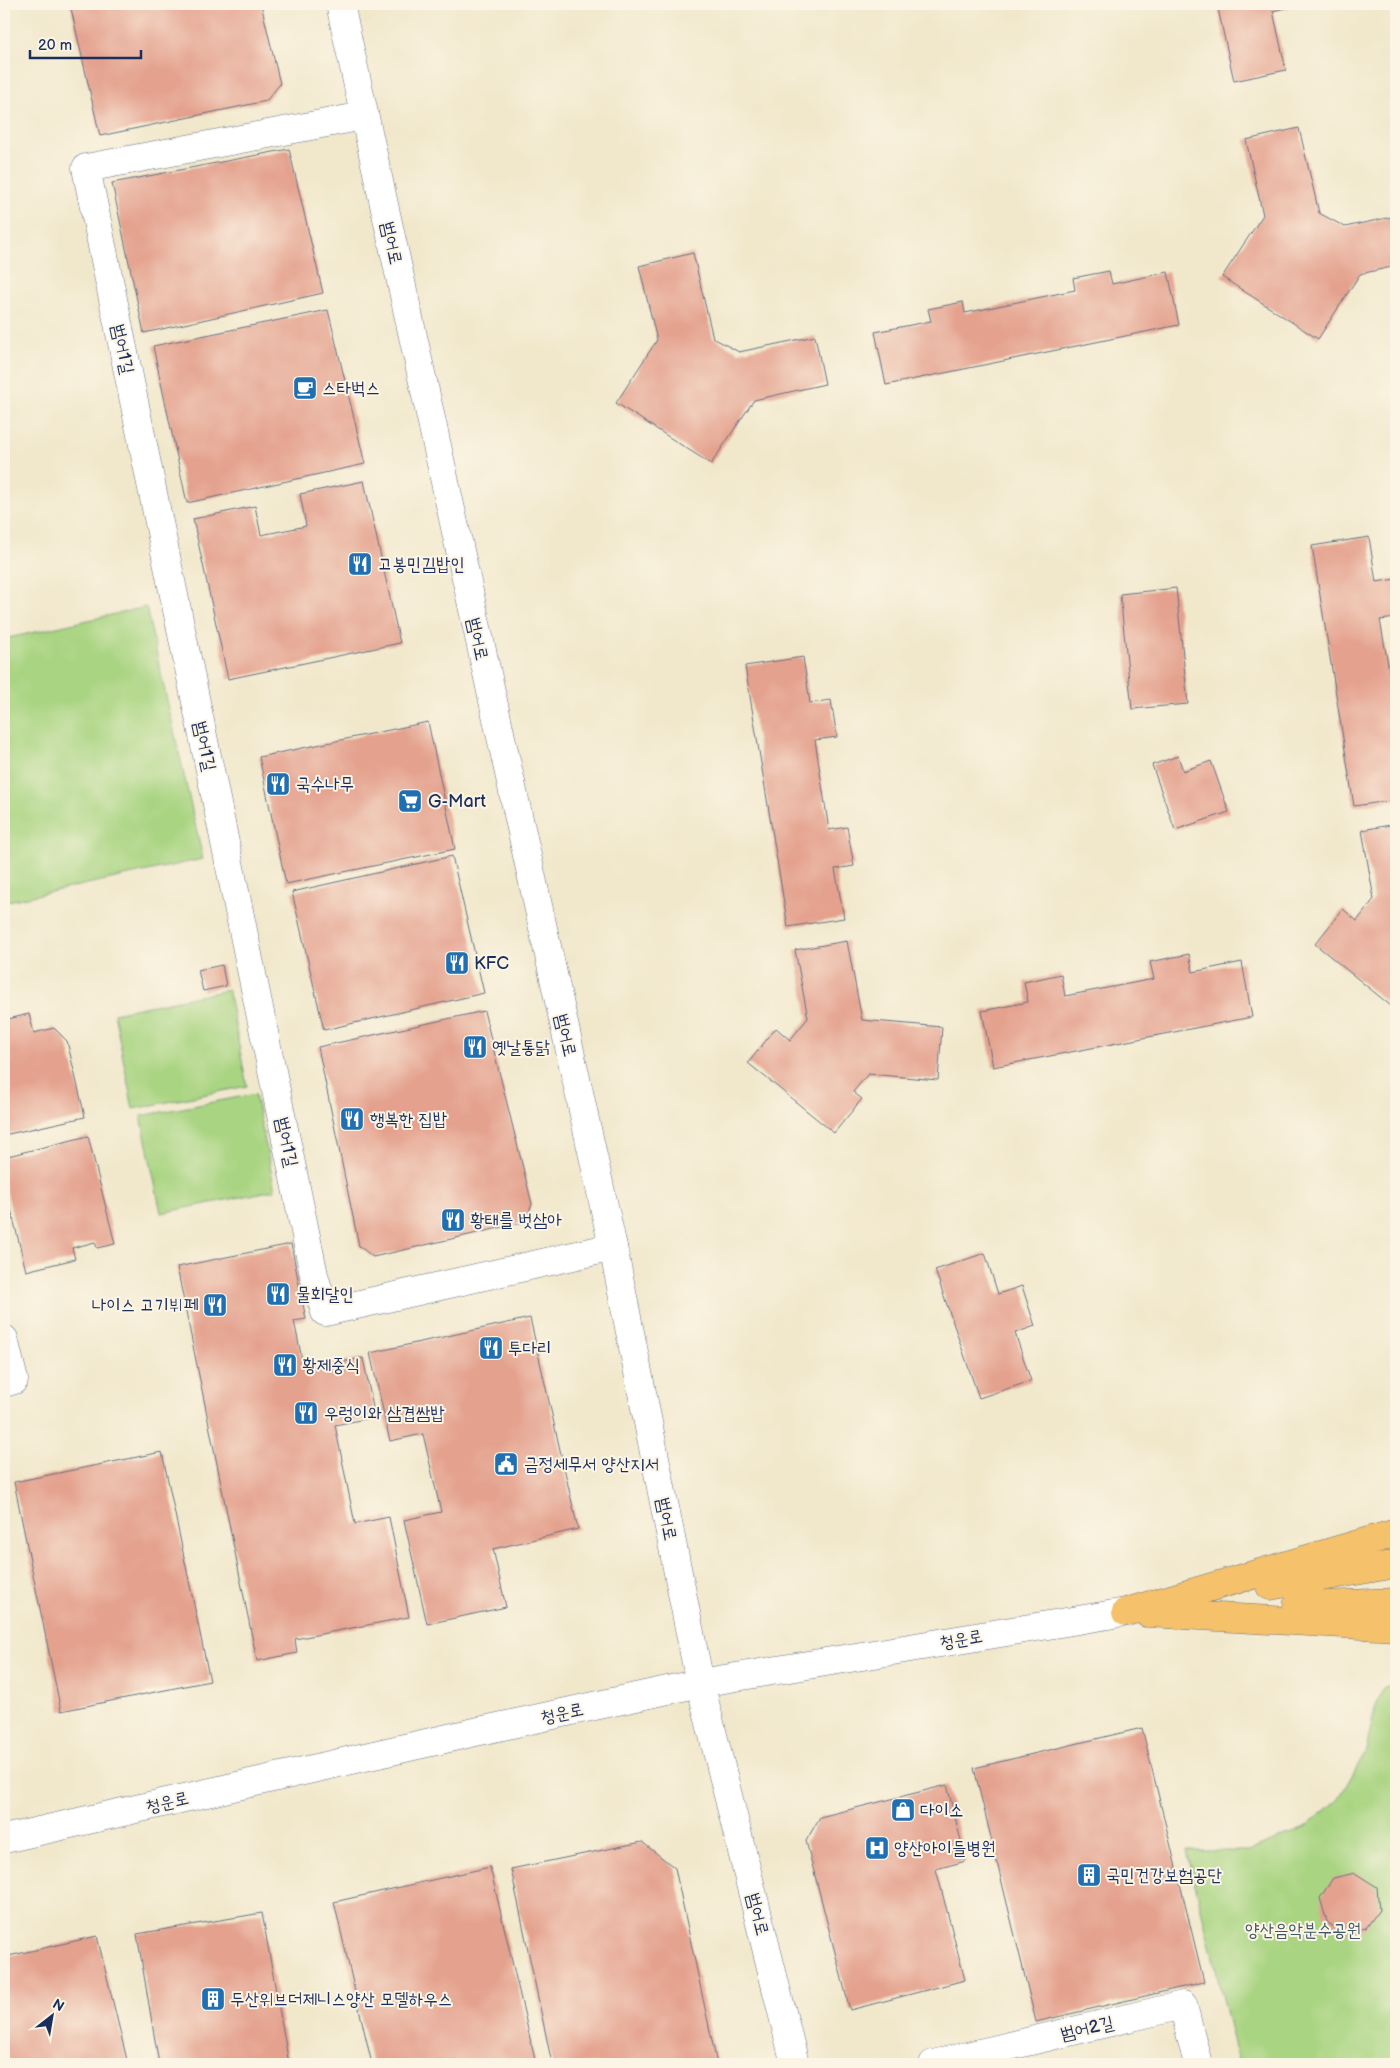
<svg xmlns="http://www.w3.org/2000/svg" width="1400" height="2068" font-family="'Balsamiq Sans','Poor Story',sans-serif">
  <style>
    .green { fill: #a9d481; stroke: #628270 }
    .building { fill: #e4a28e }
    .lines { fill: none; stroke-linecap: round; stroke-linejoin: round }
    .minor-casing { stroke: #667084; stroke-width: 29 }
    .major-casing { stroke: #667084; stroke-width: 29 }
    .minor { stroke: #fff; stroke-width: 28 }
    .major { stroke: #f5c16b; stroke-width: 28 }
    .labels { text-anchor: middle; stroke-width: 4; stroke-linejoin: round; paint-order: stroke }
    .street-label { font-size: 18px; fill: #1b2f5e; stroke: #fcf5e5 }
    .poi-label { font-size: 18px; fill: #1b2f5e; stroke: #fcf5e5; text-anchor: start }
    .park-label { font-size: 18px; fill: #3e5867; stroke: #fcf5e5 }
  </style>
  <rect width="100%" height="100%" fill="#fcf5e5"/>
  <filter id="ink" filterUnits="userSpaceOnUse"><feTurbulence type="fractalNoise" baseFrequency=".02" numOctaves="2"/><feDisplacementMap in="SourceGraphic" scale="10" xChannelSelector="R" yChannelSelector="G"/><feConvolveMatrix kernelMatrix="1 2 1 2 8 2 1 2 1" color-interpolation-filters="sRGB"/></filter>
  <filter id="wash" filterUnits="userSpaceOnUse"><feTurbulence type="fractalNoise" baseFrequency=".0096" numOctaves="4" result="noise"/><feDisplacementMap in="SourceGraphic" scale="20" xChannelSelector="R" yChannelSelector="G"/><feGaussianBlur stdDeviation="1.12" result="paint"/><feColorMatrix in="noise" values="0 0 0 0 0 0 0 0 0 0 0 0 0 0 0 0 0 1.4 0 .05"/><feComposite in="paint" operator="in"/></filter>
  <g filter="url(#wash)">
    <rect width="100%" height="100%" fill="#f1e8cc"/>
    <g class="green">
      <polygon points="146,607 203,859 4,902 4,639"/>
      <polygon points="228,990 247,1086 133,1109 114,1013"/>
      <polygon points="255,1094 275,1190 161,1213 141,1116"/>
      <polygon points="1396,1685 1396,2064 1239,2064 1187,1851 1249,1851 1305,1828 1339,1798 1365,1753 1376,1705 1384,1688"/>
    </g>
    <g id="blocks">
      <g class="building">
        <polygon points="70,4 261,4 280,84 266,101 100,136"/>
        <polygon points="1217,4 1288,4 1289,7 1273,11 1286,70 1234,81"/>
        <polygon points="1299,128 1319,213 1345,227 1396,216 1396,266 1360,274 1318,339 1222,277 1263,215 1246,140"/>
        <polygon points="289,149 323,293 144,333 112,183"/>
        <polygon points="693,253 713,338 739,352 815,336 825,384 754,400 711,464 616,403 657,340 639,266"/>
        <polygon points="1109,271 1112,284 1168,272 1179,325 886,385 875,332 931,321 928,309 963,302 965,313 1075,290 1073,278"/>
        <polygon points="328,310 365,464 187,503 153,346"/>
        <polygon points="364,481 400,643 228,679 193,519 255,506 261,535 306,526 300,494"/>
        <polygon points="1369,537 1376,582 1396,579 1396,618 1380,620 1396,709 1396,800 1354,806 1312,546"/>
        <polygon points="1176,588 1188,704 1132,709 1120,594"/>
        <polygon points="803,657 810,703 831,700 837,737 815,740 829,830 847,827 854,866 835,869 844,918 788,927 745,666"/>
        <polygon points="428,722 455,849 286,884 259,757"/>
        <polygon points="1178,756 1183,771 1211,761 1229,812 1175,830 1152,765"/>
        <polygon points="1396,824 1396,1010 1315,944 1343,909 1357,921 1374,899 1362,830"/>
        <polygon points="452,856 484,993 324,1030 292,892"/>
        <polygon points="847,941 862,1020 942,1027 938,1080 868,1074 853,1092 862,1099 834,1133 748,1063 776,1028 790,1040 808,1018 795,950"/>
        <polygon points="1189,954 1193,972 1242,962 1252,1017 993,1067 982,1011 1028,1002 1024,982 1061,974 1065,996 1154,979 1150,962"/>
        <polygon points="222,965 226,986 203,991 198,970"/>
        <polygon points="484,1011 532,1204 525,1222 373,1257 359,1246 318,1047"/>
        <polygon points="29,1014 34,1033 54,1028 67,1041 85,1117 4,1135 4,1020"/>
        <polygon points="88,1136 115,1244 97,1248 95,1242 72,1248 75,1259 26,1271 4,1181 4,1157"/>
        <polygon points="291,1244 306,1319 294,1321 304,1369 363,1358 375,1417 335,1425 355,1524 389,1517 409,1617 295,1639 297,1653 257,1661 177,1267"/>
        <polygon points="985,1253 998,1294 1022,1286 1035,1326 1015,1333 1031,1381 979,1398 935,1270"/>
        <polygon points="530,1318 578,1529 493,1549 506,1607 427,1624 404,1520 441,1512 423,1434 390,1441 370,1353"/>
        <polygon points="162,1452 210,1681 61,1711 14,1482"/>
        <polygon points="1142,1728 1204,1982 1036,2022 974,1768"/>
        <polygon points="947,1785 966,1861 936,1869 965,1980 850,2010 806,1841 820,1817"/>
        <polygon points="642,1842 675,1868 717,2064 552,2064 511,1869"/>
        <polygon points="490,1867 536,2064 372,2064 334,1902"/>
        <polygon points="1355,1873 1377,1887 1379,1910 1366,1928 1342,1933 1327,1922 1320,1898 1333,1878"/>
        <polygon points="262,1913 289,2064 159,2064 137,1934"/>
        <polygon points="97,1936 128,2064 4,2064 4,1957"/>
      </g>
    </g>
  </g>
  <g filter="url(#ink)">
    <use href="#blocks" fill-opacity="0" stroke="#667084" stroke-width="1"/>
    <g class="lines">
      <defs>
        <g id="minor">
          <polyline points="340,4 613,1247 700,1683 795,2064"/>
          <polyline points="364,116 86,168 314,1275 325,1312 613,1247"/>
          <polyline points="4,1339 14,1380 4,1383"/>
          <polyline points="4,1839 475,1732 700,1683 1126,1612"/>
          <polyline points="933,2064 1183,2005 1198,2064"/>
        </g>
        <g id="major">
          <polyline points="1270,1586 1396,1564"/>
          <polyline points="1297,1606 1396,1602"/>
          <polyline points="1126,1612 1396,1533"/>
          <polyline points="1147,1613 1396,1627"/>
        </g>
      </defs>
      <use href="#minor" class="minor-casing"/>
      <use href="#major" class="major-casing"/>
      <use href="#minor" class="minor"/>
      <use href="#major" class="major"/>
    </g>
  </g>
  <defs>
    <symbol id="cafe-square" viewBox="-11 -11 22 22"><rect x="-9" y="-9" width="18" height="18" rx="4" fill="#1f6fb2" stroke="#fcf5e5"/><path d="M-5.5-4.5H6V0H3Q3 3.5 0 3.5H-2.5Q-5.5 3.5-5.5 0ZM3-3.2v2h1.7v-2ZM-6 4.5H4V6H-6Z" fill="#fff"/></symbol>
    <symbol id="restaurant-square" viewBox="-11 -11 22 22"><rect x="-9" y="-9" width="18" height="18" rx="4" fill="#1f6fb2" stroke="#fcf5e5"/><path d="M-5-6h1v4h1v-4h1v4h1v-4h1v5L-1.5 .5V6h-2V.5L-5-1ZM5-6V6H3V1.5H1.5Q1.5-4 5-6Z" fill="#fff"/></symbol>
    <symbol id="supermarket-square" viewBox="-11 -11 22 22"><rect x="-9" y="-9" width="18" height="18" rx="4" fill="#1f6fb2" stroke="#fcf5e5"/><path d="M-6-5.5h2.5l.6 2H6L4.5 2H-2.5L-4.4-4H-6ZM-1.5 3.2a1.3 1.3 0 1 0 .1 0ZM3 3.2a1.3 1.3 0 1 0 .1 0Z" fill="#fff"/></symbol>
    <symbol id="civic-square" viewBox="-11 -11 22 22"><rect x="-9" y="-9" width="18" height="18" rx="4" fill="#1f6fb2" stroke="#fcf5e5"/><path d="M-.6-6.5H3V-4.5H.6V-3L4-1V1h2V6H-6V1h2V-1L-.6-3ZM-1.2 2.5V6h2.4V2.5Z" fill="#fff"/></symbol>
    <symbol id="shop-square" viewBox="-11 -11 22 22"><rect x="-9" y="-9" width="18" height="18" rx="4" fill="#1f6fb2" stroke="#fcf5e5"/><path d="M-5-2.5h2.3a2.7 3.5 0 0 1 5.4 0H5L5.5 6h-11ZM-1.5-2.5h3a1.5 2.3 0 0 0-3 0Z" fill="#fff"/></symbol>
    <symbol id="hospital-square" viewBox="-11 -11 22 22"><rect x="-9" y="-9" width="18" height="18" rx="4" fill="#1f6fb2" stroke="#fcf5e5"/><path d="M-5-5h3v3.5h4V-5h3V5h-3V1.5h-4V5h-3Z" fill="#fff"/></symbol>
    <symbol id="building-square" viewBox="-11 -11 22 22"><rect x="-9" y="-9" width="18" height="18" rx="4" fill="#1f6fb2" stroke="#fcf5e5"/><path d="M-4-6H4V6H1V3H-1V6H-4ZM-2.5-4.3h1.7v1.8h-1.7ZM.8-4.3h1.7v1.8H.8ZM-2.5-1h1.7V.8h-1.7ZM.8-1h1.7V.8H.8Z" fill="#fff"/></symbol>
  </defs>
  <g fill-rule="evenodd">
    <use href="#cafe-square" x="291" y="374" width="28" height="28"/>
    <use href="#restaurant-square" x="346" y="550" width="28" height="28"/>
    <use href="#restaurant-square" x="264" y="770" width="28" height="28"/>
    <use href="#supermarket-square" x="396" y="787" width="28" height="28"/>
    <use href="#restaurant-square" x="443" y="949" width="28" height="28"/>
    <use href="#restaurant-square" x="461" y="1033" width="28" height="28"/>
    <use href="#restaurant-square" x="338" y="1105" width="28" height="28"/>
    <use href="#restaurant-square" x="439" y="1206" width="28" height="28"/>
    <use href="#restaurant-square" x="264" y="1280" width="28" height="28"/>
    <use href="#restaurant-square" x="201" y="1291" width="28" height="28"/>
    <use href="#restaurant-square" x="477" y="1334" width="28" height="28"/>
    <use href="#restaurant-square" x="271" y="1351" width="28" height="28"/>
    <use href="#restaurant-square" x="292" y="1399" width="28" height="28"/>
    <use href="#civic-square" x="492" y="1450" width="28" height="28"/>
    <use href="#shop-square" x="889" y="1796" width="28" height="28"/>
    <use href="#hospital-square" x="863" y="1834" width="28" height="28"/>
    <use href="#building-square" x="1075" y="1861" width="28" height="28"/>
    <use href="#building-square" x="199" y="1985" width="28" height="28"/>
  </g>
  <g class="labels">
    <g class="street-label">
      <text transform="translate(392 243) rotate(78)" y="6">범어로</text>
      <text transform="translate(123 349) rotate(78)" y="6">범어1길</text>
      <text transform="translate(478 639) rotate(78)" y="6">범어로</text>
      <text transform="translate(205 746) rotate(78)" y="6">범어1길</text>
      <text transform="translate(566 1035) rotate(77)" y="6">범어로</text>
      <text transform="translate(287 1142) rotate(78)" y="6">범어1길</text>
      <text transform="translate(667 1519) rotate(79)" y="6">범어로</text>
      <text transform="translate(961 1639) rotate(-10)" y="6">청운로</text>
      <text transform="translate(562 1713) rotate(-12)" y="6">청운로</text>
      <text transform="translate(167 1802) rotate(-13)" y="6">청운로</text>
      <text transform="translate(758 1914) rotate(76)" y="6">범어로</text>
      <text transform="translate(1087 2028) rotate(-13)" y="6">범어2길</text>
    </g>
    <g class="poi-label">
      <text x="322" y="394">스타벅스</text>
      <text x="378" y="570">고봉민김밥인</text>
      <text x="296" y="790">국수나무</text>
      <text x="428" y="807">G-Mart</text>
      <text x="474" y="969">KFC</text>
      <text x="492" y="1053">옛날통닭</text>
      <text x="370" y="1125">행복한 집밥</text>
      <text x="470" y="1226">황태를 벗삼아</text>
      <text x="296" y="1300">물회달인</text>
      <text x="198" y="1311" text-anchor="end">나이스 고기뷔페</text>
      <text x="508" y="1354">투다리</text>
      <text x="302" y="1371">황제중식</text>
      <text x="324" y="1419">우렁이와 삼겹쌈밥</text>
      <text x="524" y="1470">금정세무서 양산지서</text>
      <text x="920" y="1816">다이소</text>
      <text x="894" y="1854">양산아이들병원</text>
      <text x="1106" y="1881">국민건강보험공단</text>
      <text x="230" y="2005">두산위브더제니스양산 모델하우스</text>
    </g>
    <g class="park-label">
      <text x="1303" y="1936">양산음악분수공원</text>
    </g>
  </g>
  <rect width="1400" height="2068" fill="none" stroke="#fcf5e5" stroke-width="20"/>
  <g transform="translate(52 2016) rotate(31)" stroke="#fcf5e5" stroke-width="4" paint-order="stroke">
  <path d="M0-4L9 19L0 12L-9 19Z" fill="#1b2f5e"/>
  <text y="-8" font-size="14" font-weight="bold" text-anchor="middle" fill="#1b2f5e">N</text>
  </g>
  <path d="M30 50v8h111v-8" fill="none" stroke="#1b2f5e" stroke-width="2.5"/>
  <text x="38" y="50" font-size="15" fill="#1b2f5e" stroke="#fcf5e5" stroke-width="4" paint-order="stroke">20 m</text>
</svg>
